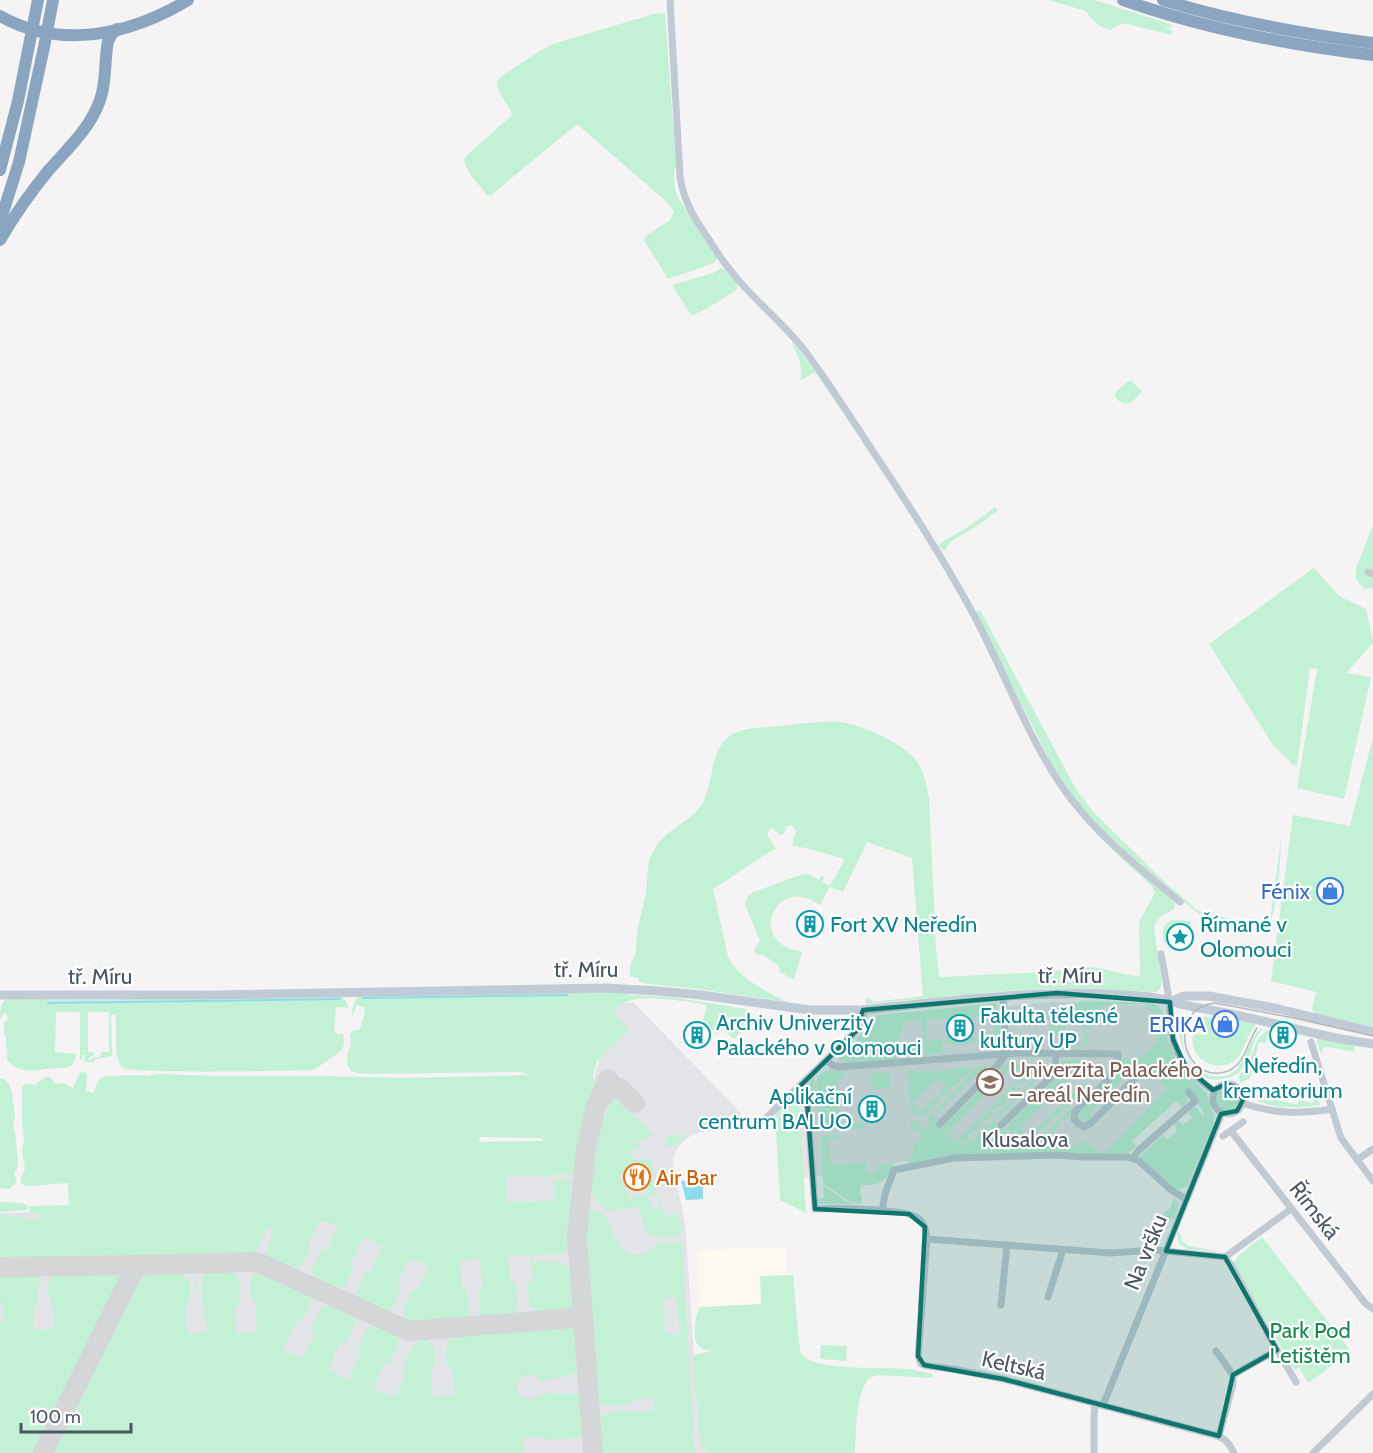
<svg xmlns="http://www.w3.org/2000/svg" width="1373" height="1453" font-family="Cabin,sans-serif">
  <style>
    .commercial { fill: #fdf9ef }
    .education { fill: #e6e4e5 }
    .airport { fill: #e2e4e7 }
    .green { fill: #c3f1d5; fill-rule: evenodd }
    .water { fill: #90daee }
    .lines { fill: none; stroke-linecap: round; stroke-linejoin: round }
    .stream { stroke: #90daee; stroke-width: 2 }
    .taxiway { stroke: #d5d6d8; stroke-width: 20 }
    .minor { stroke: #c1cad2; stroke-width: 7 }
    .secondary { stroke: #c1cbd6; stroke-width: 9 }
    .motorway { stroke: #8ba5c1; stroke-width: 12 }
    .tram { stroke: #b5b8bd; stroke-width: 1.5 }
    .marked { fill: #0f766e; fill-opacity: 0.2; stroke: #0f766e; stroke-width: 4.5; stroke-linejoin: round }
    .labels { text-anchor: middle; stroke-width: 4.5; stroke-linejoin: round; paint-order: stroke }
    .shop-label { font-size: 22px; fill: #366cbe; stroke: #fff; text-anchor: end }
    .culture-label { font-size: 22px; fill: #0d838f; stroke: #fff; text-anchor: start }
    .street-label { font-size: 22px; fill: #4a5661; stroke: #fff }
    .education-label { font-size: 22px; fill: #785e54; stroke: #fff; text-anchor: start }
    .food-label { font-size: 22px; fill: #c56008; stroke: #fff; text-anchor: start }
    .park-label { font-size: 22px; fill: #17864f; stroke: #fff }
  </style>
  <rect width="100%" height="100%" fill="#f5f3f3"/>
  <polygon class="commercial" points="785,1247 786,1275 761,1276 761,1304 700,1307 698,1250"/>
  <polygon class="education" points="1056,1002 1159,1006 1169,1105 1115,1153 1103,1154 1083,1154 1069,1152 952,1155 893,1163 877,1167 874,1173 796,1178 791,1103 845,1054 853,1051 893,1016"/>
  <polygon class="airport" points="633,1002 741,1113 740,1126 698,1133 687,1138 679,1146 673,1157 673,1167 685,1223 700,1443 707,1451 711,1453 0,1453 0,1213 97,1211 574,1149 615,1004"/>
  <g class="green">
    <path d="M1048,0H1094L1170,24L1172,26L1170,28L1165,27L1172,31L1171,35L1128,24H1121L1111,30C1099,27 1092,21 1086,11Z"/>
    <path d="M665,13L676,165C672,179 674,195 684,206L717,258L714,263L668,279L644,240L646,236L670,220L674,211L668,203L577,124L490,196L487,195L469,173L464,161L466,156L512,115C509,103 496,94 497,81L502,76L543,49L556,43L654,14Z"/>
    <polygon points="721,268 724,269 736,282 738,286 736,290 718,302 692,316 672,285 713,273"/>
    <path d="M793,342L830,391L914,519L941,563L963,602L1061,790L1174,902L1175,905L1173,910C1164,914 1157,917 1154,928L1162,982L1159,990L1156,992L1056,989L1005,991L868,1004L866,1003L865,998L872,1000L873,1002L923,996L912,858L867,842L843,892L830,887L820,905C815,902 809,898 803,897C777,892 759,925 780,943C786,948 794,950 802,952L794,980L780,972L779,966L763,955H757L754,950L760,941L745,904L748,896L754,892L797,876L807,874L819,880L821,876L825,877L822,882L830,886L845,859L806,848L792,846L796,830L791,825C786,826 785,830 784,834L779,835L774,829H770L767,835L776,849L768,853L713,889L728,957C741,981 765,990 787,1002L698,989L642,983L639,981L638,977H630C630,973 630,967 631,963C633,957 633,963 635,955C637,947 636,937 638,928C640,916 644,905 646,893C648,876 646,859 657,845C671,826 696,820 705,798C713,779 711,753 727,738C739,727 764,728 779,726C799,724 819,721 838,722C859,723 902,743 915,759C924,770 926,784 929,798L936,947L939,976L941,977L1047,972L1094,967L1134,976H1138L1140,974L1139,934V922L1155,893L1152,886C1121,858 1088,829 1064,795C1020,732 994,656 956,590C913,515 864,443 815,372L800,381C804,367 798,356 792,343Z"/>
    <path d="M1131,381L1142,391C1134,402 1124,410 1115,396V393L1127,382Z"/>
    <path d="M995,507L998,510C990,516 983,522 975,527C964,535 949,539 945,551L938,546C943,540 948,539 954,535C968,528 982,517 995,507Z"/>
    <polygon points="1373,526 1373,570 1369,568 1366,574 1373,577 1373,588 1364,589 1356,579 1356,568"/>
    <polygon points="1314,568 1339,596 1366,609 1373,641 1373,643 1346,673 1371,677 1344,799 1297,788 1317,669 1310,668 1297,766 1292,764 1273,745 1209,644"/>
    <path d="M980,610L1077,791L1096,815L1167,884L1197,910L1205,913L1262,926L1268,924L1270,921L1281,840C1281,852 1277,918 1268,924C1265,926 1263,926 1259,926L1203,916L1199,914C1157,879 1111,845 1077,803C1059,781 1047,756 1035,731C1014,692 995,652 975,612Z"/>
    <polygon points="1373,737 1373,1027 1315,1014 1312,1009 1316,992 1271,981 1293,815 1350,826"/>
    <path d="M1172,920L1191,921L1190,927H1188L1187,935H1181L1180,939L1186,940L1185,945L1181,948V950L1172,948L1164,942C1162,932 1162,924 1172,920Z"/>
    <path d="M628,992V995L671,997L746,1009L744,1029L734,1039L723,1029L717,1034L703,1020L707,1006C697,1001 686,1002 675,1000C659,998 623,994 614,1012C618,1020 624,1023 628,1031L597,1061L593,1076C598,1091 583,1134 580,1151C579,1159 579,1167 578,1175L555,1174L549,1176H506L507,1202L555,1201V1180H566L571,1181L569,1201H574V1192L576,1186L577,1187L576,1191L573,1243L563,1254L533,1255L532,1259L529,1255H508L511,1283L515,1284L516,1287L518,1308L512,1317L488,1320L480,1314L479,1290L482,1286L480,1258L460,1261V1263L462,1285L463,1287H465L469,1305V1313L462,1322L428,1326L424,1328V1326H413L407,1324C400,1311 407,1304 412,1292L419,1288L428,1270L424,1264L414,1260L407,1262L398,1281V1284L401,1286L393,1307L383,1314C353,1299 352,1302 366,1271L371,1272L382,1247L365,1236L351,1263L354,1267L345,1286L336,1289L334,1292L333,1291L316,1282L312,1270L321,1250H327L338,1225L336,1224L319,1222L308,1243L310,1245C307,1256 303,1267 292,1271L271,1262L267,1258C266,1247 273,1238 272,1227H269L267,1228L253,1257L225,1260H87L54,1261L44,1264L38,1262L27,1265L0,1266V1215C14,1214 28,1221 42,1219V1215L29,1212V1206L69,1205L68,1183L28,1186L21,1184V1177L25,1169L22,1149L24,1141L22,1122V1086L26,1084L36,1085L41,1080L49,1076L56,1084L64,1083L73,1088L80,1072L87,1073L86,1091L93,1093C98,1085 96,1078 107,1076L145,1075L148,1076L157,1074L221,1076H323L401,1078L527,1075L525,1073L519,1072L370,1074C354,1073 344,1073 348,1053C349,1047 350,1050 351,1044C351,1041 350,1037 350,1034L353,1031L360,1029L365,1012L364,1007L357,1005L352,1017C352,1009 353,1001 360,996ZM480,1137L542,1138L543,1141L481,1142L479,1141Z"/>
    <path d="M338,996C344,998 348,1001 348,1008L336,1007L334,1030L337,1034H343C347,1052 338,1053 325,1062C319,1065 319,1069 312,1070C290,1071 132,1074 123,1068C112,1059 118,1027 115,1014L111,1015L112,1056L96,1059L94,1062H83L85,1057L84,1055H82V1060H80V1013L78,1012H56L55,1052L77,1054C75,1057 74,1064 71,1066C67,1069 61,1067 56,1068C36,1069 24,1077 7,1060C8,1051 5,1046 6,1036L4,1033V1023L8,1020L6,1013H3L1,1019L0,1018C0,1010 0,1001 8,999L90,1000ZM88,1012H109V1052H101L100,1057L92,1058L91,1060H88L89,1058L94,1055L95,1052H88Z"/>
    <polygon points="1083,1001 1150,1003 1150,1005 1153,1003 1162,1010 1164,1017 1159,1017 1154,1010 1148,1009 1146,1004 1105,1005 1097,1012 1091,1013 1092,1029 1088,1029 1087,1012 1085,1012 1087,1029 1085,1030 1085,1032 1087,1032 1088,1044 1084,1046 1068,1047 1061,1038 1063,1033 1066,1033 1068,1045 1084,1043 1082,1012 1065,1013 1066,1029 1062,1030 1059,1036 1051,1028 1050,1008 1070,1007"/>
    <path d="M997,1003L1001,1035H999V1040L996,1045H995L993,1015L926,1021L927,1041L942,1040L943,1053L924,1055L921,1021L903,1023C903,1031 901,1031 899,1038C897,1045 900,1052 898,1060L848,1064L847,1062L841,1061L838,1057L852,1043L857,1047L860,1045L855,1040C864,1033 869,1020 878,1015Z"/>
    <path d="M1188,1015C1181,1028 1180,1042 1187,1056C1192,1065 1201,1074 1212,1076C1247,1082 1242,1043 1262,1028H1263C1261,1032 1258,1035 1255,1039C1251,1049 1250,1061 1242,1069C1237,1075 1229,1078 1222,1079C1193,1086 1178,1043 1177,1021Z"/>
    <path d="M1198,1016L1222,1019L1221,1026L1222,1027V1029L1232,1031L1234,1019C1242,1018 1250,1022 1256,1025C1246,1035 1245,1052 1234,1061C1216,1074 1188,1057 1193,1036L1196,1034L1205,1035V1021H1200L1199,1029H1196L1194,1027V1022Z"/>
    <path d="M1160,1020H1165L1168,1040L1178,1066L1177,1069L1155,1074L1144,1079L1133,1069L1090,1113L1093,1117C1088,1121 1082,1124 1079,1116L1080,1110L1113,1078L1123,1058H1141L1159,1040L1156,1035L1159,1028Z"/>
    <path d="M1267,1031H1269L1266,1043L1259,1042L1250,1078L1240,1083L1239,1076C1242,1072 1245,1069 1248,1064C1254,1053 1254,1037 1267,1031Z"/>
    <polygon points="978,1037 978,1042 947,1044 946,1039"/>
    <polygon points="1316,1038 1354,1046 1354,1052 1329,1047 1323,1048 1321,1054"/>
    <path d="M1064,1060H1088C1079,1061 1074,1066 1073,1075L1019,1129L1028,1138L1082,1084H1087L1088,1086C1083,1091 1078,1092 1075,1097V1099L1068,1106L1066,1105L1055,1118L1053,1117L1049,1121L1050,1123L1043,1129H1041L1037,1133L1038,1135L1031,1141H1019L1006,1128L1056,1078L1060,1065Z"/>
    <path d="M1014,1061L1023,1070L1020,1073L1013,1067L949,1130L958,1140L1023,1076L1027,1081L1021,1084L1020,1083L1017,1086L1018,1089L1013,1095L1007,1096L1005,1099L1006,1102C1001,1107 996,1107 992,1111L994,1114C989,1118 984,1120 980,1123L981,1126C976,1131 970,1132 968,1136L969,1138L964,1142L955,1139L943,1127L1009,1062Z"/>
    <polygon points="979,1066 989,1066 985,1071 982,1069 936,1114 934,1112"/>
    <path d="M973,1067V1069L943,1095L935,1105H932L924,1116H918L910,1108L907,1070C928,1074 951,1069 973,1067ZM937,1078L946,1087L921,1112L912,1103Z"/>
    <path d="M1183,1069L1206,1093L1214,1117L1213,1125L1187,1186C1182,1189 1178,1191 1174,1188L1141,1159V1155L1163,1135L1167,1140L1177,1130L1174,1125L1179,1121L1183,1125L1192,1118L1188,1113L1194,1107L1197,1108L1202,1116L1205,1114L1190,1091L1187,1093L1188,1100L1182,1107L1176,1101L1132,1141L1137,1147L1128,1153L1083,1154L1070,1152L1054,1153L1053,1146L1055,1144L1068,1143L1082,1146L1084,1139L1082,1137L1098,1152H1106L1167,1089L1157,1078L1158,1076L1180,1072Z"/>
    <polygon points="824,1071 844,1072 844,1078 837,1079 840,1124 864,1123 864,1129 820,1130 817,1080 818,1076"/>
    <polygon points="890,1072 891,1088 872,1089 871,1073"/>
    <polygon points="1041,1072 1042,1074 997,1120 995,1117"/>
    <polygon points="814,1077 815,1098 810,1098 805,1088"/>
    <polygon points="3,1078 9,1084 12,1094 15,1116 13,1126 15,1133 18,1159 17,1169 14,1173 17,1182 9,1189 0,1188 0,1079"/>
    <path d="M1252,1085H1256L1254,1094L1297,1105L1299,1100L1312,1103L1314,1101L1315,1096L1305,1094L1306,1091L1316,1093L1320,1105C1300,1108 1257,1111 1247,1090Z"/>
    <circle cx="1228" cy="1099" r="11"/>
    <polygon points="797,1095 803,1099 803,1103 799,1104 806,1213 780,1200 775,1114 791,1099"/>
    <path d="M614,1097L654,1135L629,1145V1146L640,1143L641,1147L631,1152L634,1162L645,1158L649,1161L654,1170L648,1175L637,1165L634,1166L632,1165L619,1176L630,1197L645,1195L646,1189L650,1196L648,1197L653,1210L661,1206L656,1195L652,1196L642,1179L646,1176L653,1183L665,1215C668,1216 675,1214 680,1215L681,1232L678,1236C667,1237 656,1238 646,1232L637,1206C610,1210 608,1218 590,1191C589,1162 600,1122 614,1097Z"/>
    <path d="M1072,1107L1074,1109L1050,1135L1052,1141L1051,1153L952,1155L908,1163V1160C915,1156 913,1149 913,1143L921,1142L920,1130H911V1120L917,1121L925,1129L930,1124L927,1119L932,1113L938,1120L936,1123L954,1141L966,1145L995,1120L996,1121V1123L1017,1142L1023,1144H1034Z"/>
    <polygon points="684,1135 685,1138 673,1146 669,1147 665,1143 665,1139 668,1136"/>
    <path d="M838,1135L839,1139H828L831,1165L866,1162V1173H874L878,1165L894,1163C888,1181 880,1186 861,1185L860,1195L862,1196L861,1204L848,1201L823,1183L821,1138L822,1136Z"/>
    <polygon points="823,1185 845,1201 853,1204 820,1204 818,1202 817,1199 824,1198"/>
    <polygon points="1174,1197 1179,1204 1174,1219 1163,1218 1164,1212 1170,1209"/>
    <polygon points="0,1202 22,1203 28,1206 27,1210 0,1212"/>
    <path d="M590,1210L596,1211L599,1214L600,1213L603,1214H605V1216L608,1217L609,1220H607C612,1226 611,1235 617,1240L616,1241L620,1248L629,1255C644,1254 650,1255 657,1243L659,1244L682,1243L694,1437L692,1439L694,1441L696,1453H600L597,1449L595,1426L604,1415C611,1412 621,1410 629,1411C637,1412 644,1413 653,1410L655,1400L653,1398L636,1400L628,1404L607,1406L602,1404L594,1396L582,1246L584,1217L586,1213ZM676,1297L680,1334L673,1335L665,1332L663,1298Z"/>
    <polygon points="1177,1232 1180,1233 1182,1241 1189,1246 1222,1252 1187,1249 1179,1244"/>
    <polygon points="1262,1237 1349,1349 1341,1359 1308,1383 1299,1368 1294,1370 1233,1263 1239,1255"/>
    <path d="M531,1260L533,1262C547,1262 567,1259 576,1274C579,1279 578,1297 578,1304L572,1310L567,1312L538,1314C527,1305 529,1298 528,1285L529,1282L533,1280Z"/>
    <path d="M89,1268C96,1271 104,1274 110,1269V1271L120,1275L122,1280L121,1284L75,1376L71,1387H70L39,1446L37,1453H0V1322H4V1313L0,1299V1273H30L33,1270V1273L36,1276L41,1270L39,1273H41L38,1281L40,1282L42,1277L41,1274L44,1277C40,1284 35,1291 39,1300L34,1305L33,1329L47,1330L49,1328L53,1329C60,1306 38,1297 54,1272H72L73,1270L75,1272L88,1271Z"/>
    <path d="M177,1270L189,1281L190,1288L195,1287V1283L197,1286L196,1297L195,1289L190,1288V1298L186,1307V1326L188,1329L186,1332L188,1334L198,1333L199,1332L200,1333H204L207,1330C205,1323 200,1285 203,1278C207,1270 230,1267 236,1275C241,1280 240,1286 240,1293C240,1301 240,1305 235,1310L236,1333H256L257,1332L256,1306L257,1301L252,1300C252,1294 249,1284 251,1280C255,1269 269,1274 277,1277L279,1276C288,1285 316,1290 310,1305C309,1310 304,1316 301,1321L296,1322L295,1327L293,1328L283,1350L303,1358L315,1333L311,1329L321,1308L331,1304V1302L333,1304C361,1315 358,1318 345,1344L342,1341L340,1342L329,1369L346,1379H348L361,1353L358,1347L367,1329L376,1324C406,1336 401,1338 390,1363L386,1362L384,1364L374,1388C380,1394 388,1393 395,1397L405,1374L402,1370C407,1357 412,1345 424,1338V1334C426,1341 430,1340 433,1346C436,1351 435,1361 434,1367L432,1366L431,1368L433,1397L434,1398L445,1396L446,1394L447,1396L455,1395L453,1371L450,1368H448C446,1355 444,1346 453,1335L568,1324L580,1326L583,1372L543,1381L544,1389C542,1382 540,1377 532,1375C507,1371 514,1415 544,1393V1391L546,1394L552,1392L553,1394H585L588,1433L578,1438L547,1440L542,1437L524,1438L523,1439L524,1453H48L60,1431L59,1429C68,1417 74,1402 80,1390L129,1292C139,1267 153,1271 177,1270Z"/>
    <path d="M793,1275L799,1343C800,1348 800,1352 803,1356C817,1371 887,1367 909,1369C917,1370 924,1372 932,1374L933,1378L878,1375L869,1378C854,1398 857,1429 855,1453H711L707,1452L700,1443L693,1357L697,1354L716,1350C710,1350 703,1351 698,1345C692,1338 695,1314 700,1307L761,1304L760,1276Z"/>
    <polygon points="821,1345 847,1346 846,1361 820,1359"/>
  </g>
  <polygon class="water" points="703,1180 703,1199 686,1200 681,1181"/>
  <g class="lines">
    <g class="stream">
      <polyline points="363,998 567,995"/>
      <polyline points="48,1003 340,999"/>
    </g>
    <g class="taxiway">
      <polyline points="599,1100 610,1089 617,1087 622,1090 635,1103"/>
      <polyline points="0,1267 144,1265"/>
      <polyline points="43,1453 129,1280 136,1270 144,1265 257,1262 409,1331 574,1318 579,1316 582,1309"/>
      <polyline points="593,1453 577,1236 586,1149 595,1109 608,1079"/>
    </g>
    <g class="minor">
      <path d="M670,0L680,176C683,200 694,218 708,238C715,249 722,261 731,271C753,300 783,322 805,351C830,384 851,418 874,453C911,508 947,564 978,623C1008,680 1032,748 1071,799C1102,839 1142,870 1180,902"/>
      <polyline points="1368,572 1373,574"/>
      <path d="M1161,954C1164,970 1167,985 1169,1000C1171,1011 1170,1022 1172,1033C1176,1060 1193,1077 1215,1091"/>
      <polyline points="1311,1042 1341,1138 1373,1181"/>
      <path d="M826,1061L835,1066L840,1067L1017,1053L1118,1054C1117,1081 1091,1093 1075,1112L1074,1119L1079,1124L1084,1127L1091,1123L1138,1075"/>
      <circle cx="1228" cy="1099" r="15"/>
      <path d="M798,1088L807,1100L815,1209C834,1208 904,1208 918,1218C925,1223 926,1231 927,1239L918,1356L921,1364L927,1366L953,1369L1003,1379L1206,1433C1221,1436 1227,1438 1234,1453"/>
      <path d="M1242,1103C1274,1114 1300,1114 1332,1109"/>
      <polyline points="755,1123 766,1118 853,1034 864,1020 863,1010"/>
      <polyline points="940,1124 995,1068 1004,1057 1005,1054 1005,1036 1003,996"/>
      <polyline points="1001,1125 1051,1077 1055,1068 1056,1053"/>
      <polyline points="1231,1131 1366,1304 1373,1309"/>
      <polyline points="1223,1136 1243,1122"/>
      <polyline points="1133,1158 1139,1150 1195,1101 1189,1092"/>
      <polyline points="1357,1160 1373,1149"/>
      <polyline points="882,1211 885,1194 894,1170 954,1158 1058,1155 1082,1157 1128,1157 1139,1161 1171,1190 1186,1199"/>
      <polyline points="927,1239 1110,1253 1156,1250 1225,1257 1232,1266 1277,1350 1296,1382"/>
      <polyline points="1225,1257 1291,1209"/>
      <polyline points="1048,1297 1063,1250"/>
      <polyline points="1001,1305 1007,1245"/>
      <polyline points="1216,1351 1233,1375"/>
      <polyline points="1103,1405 1222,1113"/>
      <polyline points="1219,1436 1233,1384 1233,1375 1277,1350"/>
      <polyline points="1094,1453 1094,1415 1095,1404"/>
      <polyline points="1313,1453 1373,1394"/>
    </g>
    <g class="secondary">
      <path d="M0,995H217L606,988L658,991L701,995L810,1010H863C958,1000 1054,987 1150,997C1166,999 1182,1005 1199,1008C1247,1016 1294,1029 1341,1039C1352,1041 1363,1042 1373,1044"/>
      <polyline points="1170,1002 1184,996 1209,996 1279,1009 1373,1032"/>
    </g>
    <g class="motorway">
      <path d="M1123,0C1203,28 1288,45 1373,55"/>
      <path d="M1163,0C1231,21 1302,34 1373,43"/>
      <path d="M0,16C62,51 131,34 188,0"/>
      <polyline points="0,170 18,101 38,0"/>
      <polyline points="0,222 19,162 44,47 53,0"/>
      <path d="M0,240C14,216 30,193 48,171C67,149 90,129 100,100C107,81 104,61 108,41L112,34L117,29"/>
    </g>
    <path class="tram" d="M1257,1028C1249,1039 1247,1055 1237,1065C1232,1070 1227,1072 1220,1073C1180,1077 1168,1008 1215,1003L1294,1018L1373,1036"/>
  </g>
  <path class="marked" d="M1057,993L1170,1002L1173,1039L1185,1066L1213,1090L1226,1084L1236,1087L1243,1100L1237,1111L1221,1114L1166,1251L1225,1257L1277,1350L1233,1375L1219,1436L1003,1379L924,1365L918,1356L925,1227L909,1214L815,1209L807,1100L798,1088L856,1031L863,1010Z"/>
  <defs>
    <symbol id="shop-ring" viewBox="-11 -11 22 22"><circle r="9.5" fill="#fff" stroke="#3f7fe0" stroke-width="1.5"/><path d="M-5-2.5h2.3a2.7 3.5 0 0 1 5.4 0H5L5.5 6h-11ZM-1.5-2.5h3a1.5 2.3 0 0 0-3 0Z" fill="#3f7fe0"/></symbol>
    <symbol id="building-ring" viewBox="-11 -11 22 22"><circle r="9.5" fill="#fff" stroke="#0f9aa8" stroke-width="1.5"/><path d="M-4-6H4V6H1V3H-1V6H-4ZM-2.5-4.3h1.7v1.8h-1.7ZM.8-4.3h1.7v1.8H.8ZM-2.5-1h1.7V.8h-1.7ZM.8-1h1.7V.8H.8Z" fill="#0f9aa8"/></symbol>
    <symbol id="sight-ring" viewBox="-11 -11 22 22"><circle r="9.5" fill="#fff" stroke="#0f9aa8" stroke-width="1.5"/><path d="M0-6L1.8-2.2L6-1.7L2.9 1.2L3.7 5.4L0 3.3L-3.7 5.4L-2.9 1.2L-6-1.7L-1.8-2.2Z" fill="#0f9aa8"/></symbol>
    <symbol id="university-ring" viewBox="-11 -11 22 22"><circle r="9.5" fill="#fff" stroke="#8d6e63" stroke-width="1.5"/><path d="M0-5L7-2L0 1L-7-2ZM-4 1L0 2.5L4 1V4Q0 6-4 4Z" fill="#8d6e63"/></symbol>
    <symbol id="restaurant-ring" viewBox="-11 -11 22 22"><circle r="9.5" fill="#fff" stroke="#e8710a" stroke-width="1.5"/><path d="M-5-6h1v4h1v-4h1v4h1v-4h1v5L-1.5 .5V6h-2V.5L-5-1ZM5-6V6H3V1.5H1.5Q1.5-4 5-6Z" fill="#e8710a"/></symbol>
  </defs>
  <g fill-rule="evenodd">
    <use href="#shop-ring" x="1315" y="876" width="30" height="30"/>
    <use href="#building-ring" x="795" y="909" width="30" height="30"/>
    <use href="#sight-ring" x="1165" y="922" width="30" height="30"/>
    <use href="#shop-ring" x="1210" y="1009" width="30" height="30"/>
    <use href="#building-ring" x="945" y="1013" width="30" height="30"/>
    <use href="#building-ring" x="682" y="1020" width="30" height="30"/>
    <use href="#building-ring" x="1268" y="1020" width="30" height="30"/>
    <use href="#university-ring" x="975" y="1067" width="30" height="30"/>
    <use href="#building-ring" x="857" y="1094" width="30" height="30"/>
    <use href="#restaurant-ring" x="622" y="1162" width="30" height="30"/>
  </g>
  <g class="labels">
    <g class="shop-label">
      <text x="1310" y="899">Fénix</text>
      <text x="1206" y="1032">ERIKA</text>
    </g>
    <g class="culture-label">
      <text x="830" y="932">Fort XV Neředín</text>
      <text x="1200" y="932">Římané v<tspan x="1200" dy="25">Olomouci</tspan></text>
      <text x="980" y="1023">Fakulta tělesné<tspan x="980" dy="25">kultury UP</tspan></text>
      <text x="716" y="1030">Archiv Univerzity<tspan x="716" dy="25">Palackého v Olomouci</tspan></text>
      <text x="1283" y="1073" text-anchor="middle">Neředín,<tspan x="1283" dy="25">krematorium</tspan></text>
      <text x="852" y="1104" text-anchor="end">Aplikační<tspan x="852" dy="25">centrum BALUO</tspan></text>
    </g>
    <g class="street-label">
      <text x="586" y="977">tř. Míru</text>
      <text x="1070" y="983">tř. Míru</text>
      <text x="100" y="984">tř. Míru</text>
      <text x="1025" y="1147">Klusalova</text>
      <text transform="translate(1315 1210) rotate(52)" y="8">Římská</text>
      <text transform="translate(1145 1252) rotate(-68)" y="8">Na vršku</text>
      <text transform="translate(1014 1365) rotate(13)" y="8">Keltská</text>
    </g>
    <g class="education-label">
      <text x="1010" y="1077">Univerzita Palackého<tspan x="1010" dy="25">– areál Neředín</tspan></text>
    </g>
    <g class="food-label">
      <text x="656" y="1185">Air Bar</text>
    </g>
    <g class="park-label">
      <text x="1310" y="1338">Park Pod<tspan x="1310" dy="25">Letištěm</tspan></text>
    </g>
  </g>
  <path d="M21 1423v9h110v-9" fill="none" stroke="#4a5661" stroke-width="3"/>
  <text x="30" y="1423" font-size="18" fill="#4a5661" stroke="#ffffff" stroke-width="4.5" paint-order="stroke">100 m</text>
</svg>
